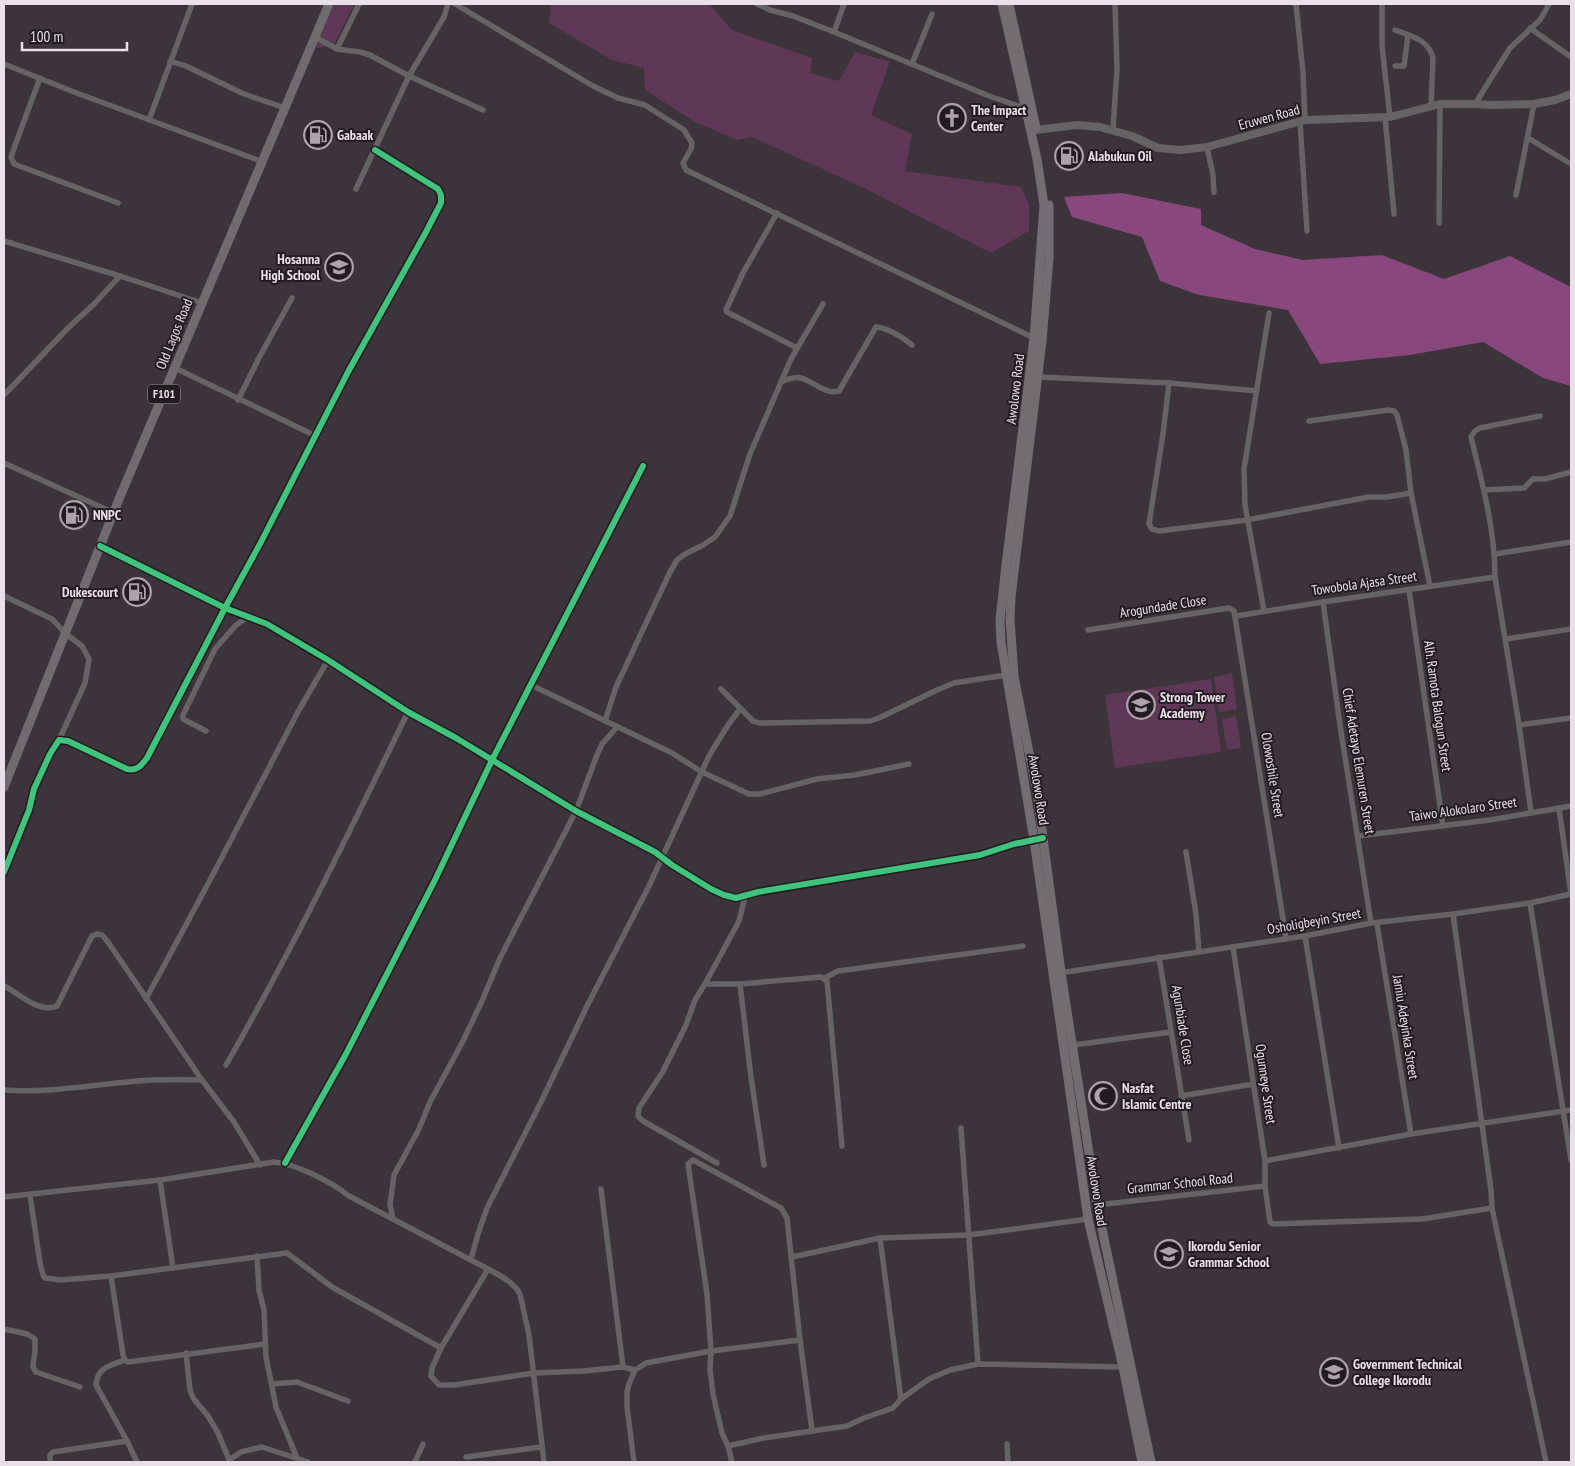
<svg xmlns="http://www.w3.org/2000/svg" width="1575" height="1466" font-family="'PT Sans Narrow',sans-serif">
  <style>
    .green { fill: #5f3757 }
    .forest { fill: #88477d }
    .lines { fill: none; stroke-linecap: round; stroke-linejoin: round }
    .minor { stroke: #666365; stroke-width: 5.5 }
    .tertiary { stroke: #666365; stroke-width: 8 }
    .secondary { stroke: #716d70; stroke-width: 9 }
    .primary { stroke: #6f6b6e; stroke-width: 9 }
    .cycleway-casing { stroke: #221c20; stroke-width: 9 }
    .cycleway { stroke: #40c37c; stroke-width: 6 }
    .labels { text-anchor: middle; stroke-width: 4; stroke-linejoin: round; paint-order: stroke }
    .shield { fill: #221c20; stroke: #aea6ac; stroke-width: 1 }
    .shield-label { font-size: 12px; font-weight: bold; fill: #eae1e8 }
    .poi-label { font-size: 14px; font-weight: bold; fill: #eae1e8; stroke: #221c20; text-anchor: start }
    .street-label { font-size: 14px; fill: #eae1e8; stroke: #221c20 }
  </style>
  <rect width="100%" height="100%" fill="#3c343a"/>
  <g class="green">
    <polygon points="334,4 354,4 334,45 316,48"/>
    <polygon points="546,4 709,4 732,30 812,58 810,73 839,81 855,52 890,62 871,115 912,134 905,171 1021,187 1029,204 1029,231 991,253 864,188 752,137 737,140 695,122 645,90 644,68 612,60 549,23 551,6"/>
    <polygon points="1232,673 1237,709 1219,712 1214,677"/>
    <polygon points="1211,679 1221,752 1115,768 1105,695"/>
    <polygon points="1236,716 1241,748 1227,750 1222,719"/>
  </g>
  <polygon class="forest" points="1122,193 1201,209 1201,225 1255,249 1303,260 1382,255 1444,279 1510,256 1571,287 1571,386 1543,378 1483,342 1410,355 1320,364 1288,310 1199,295 1160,281 1142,237 1072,217 1064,197"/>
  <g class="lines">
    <g class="minor">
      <polyline points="455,4 593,86 618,98 645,105 684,130 692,143 691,149 683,163 686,170 1034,338"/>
      <polyline points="757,4 770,10 793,16 834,32 989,96 1024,108"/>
      <polyline points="1296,4 1303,73 1305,120"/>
      <polyline points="1382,4 1382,46 1390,117"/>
      <polyline points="1530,28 1571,57"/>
      <path d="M1395,30C1410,35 1429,40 1433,58L1431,106"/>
      <polyline points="834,32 844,4"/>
      <polyline points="315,37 337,49 360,52 370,55 409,76 483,110"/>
      <polyline points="337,49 359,4"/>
      <polyline points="170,61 186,66 244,94 285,108"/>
      <polyline points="4,64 74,92 263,162"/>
      <polyline points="912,64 932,14"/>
      <polyline points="1395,66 1404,66 1408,35"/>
      <polyline points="40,78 13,151 11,157 14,164 118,203"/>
      <polyline points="1475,104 1510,48 1540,20 1549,4"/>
      <polyline points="1385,117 1394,214"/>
      <polyline points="149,120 192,4"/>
      <polyline points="1300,121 1307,231"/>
      <polyline points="1113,129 1117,69 1115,4"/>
      <polyline points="1528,138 1571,164"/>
      <polyline points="1207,147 1213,175 1214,192"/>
      <polyline points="356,189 409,76 444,17 448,4"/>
      <polyline points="1516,195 1534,104"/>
      <polyline points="777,213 743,273 726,310 727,312 797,348"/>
      <polyline points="1439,223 1440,104"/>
      <polyline points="4,241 120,276 202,303"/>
      <polyline points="175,368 316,436"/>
      <polyline points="1038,377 1169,383 1257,391"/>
      <path d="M781,382C787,380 794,376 801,378C813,381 826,395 839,391L876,327C889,328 902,337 912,345"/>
      <polyline points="1169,383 1163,434 1149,524 1152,529 1159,531 1247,520 1369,497 1387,497 1411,493"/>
      <polyline points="4,395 67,329 94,304 120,276"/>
      <polyline points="238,400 260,356 292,298"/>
      <polyline points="1309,421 1388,410 1394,411 1397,415 1406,450 1411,493 1430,586"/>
      <polyline points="4,463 114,513"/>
      <polyline points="1484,490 1524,488 1533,479 1545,479 1571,472"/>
      <polyline points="100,546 225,608 267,624 328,660 408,712 456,738 576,811 655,852 672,865 711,889 724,895 736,898 758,892 980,855 1014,844 1043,838"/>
      <polyline points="1495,554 1571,542"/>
      <polyline points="1409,590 1443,826"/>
      <polyline points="4,596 52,619 65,633 82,646 89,659 85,683 59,740"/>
      <polyline points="1323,602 1340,725 1371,923"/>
      <polyline points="1264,611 1245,505 1244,469 1269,313"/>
      <polyline points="1236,616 1323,602 1495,577"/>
      <polyline points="1088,630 1229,608 1234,611 1286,938"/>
      <polyline points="1506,639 1571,629"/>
      <polyline points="531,685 672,753 702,772 749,794 760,794 817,779 855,775 909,764"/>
      <polyline points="721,689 753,721 759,723 870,721 879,718 937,690 954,683 1006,675"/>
      <polyline points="605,721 616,687 670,572 677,560 685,554 703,545 715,537 730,516 750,454 791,359 823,304"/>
      <polyline points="1519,725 1571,718"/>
      <polyline points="206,731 183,719 183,715 215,649 236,625 248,617"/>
      <path d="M1531,812L1519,725L1495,577C1495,529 1482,482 1471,437L1475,431L1480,428L1540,416"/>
      <polyline points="1358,836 1490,820 1571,806"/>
      <polyline points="1186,852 1196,914 1199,952"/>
      <path d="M4,872L29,810L34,789L50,754L59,740L68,741L127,769C137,771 141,766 147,758L225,608L261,542L348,372L426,232L441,203V195L438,189L375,150"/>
      <polyline points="1530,903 1571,1160"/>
      <polyline points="1453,914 1491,1190 1492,1208 1546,1462"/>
      <polyline points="1377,924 1411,1134"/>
      <polyline points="1305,936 1339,1148"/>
      <polyline points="1233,947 1265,1161 1265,1186 1270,1222 1272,1224 1422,1219 1492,1208"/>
      <polyline points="1159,957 1189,1140"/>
      <polyline points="1059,973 1305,936 1371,923 1453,914 1530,903 1571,894 1559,808"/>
      <polyline points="825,978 838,971 1023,946"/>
      <polyline points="705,984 740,984 821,977 827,981 842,1146"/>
      <polyline points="740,984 751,1077 764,1165"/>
      <path d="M4,986C19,993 39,1014 57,1006L92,936L97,934L102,935L108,942L202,1080L234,1122L260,1165"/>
      <polyline points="146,999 209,882 299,710 328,660"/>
      <polyline points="1073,1045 1171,1032"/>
      <path d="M226,1065C292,950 350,831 408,712"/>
      <path d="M4,1090C49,1093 92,1085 137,1081C159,1079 180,1080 202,1080"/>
      <polyline points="1181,1096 1254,1084"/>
      <polyline points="961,1128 978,1364"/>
      <polyline points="1265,1161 1411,1134 1571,1110"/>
      <polyline points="285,1163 346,1054 435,880 492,760 643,466"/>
      <polyline points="717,1163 643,1121 638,1116 639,1108 662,1073 686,1025 695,1000 705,984 739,921 745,897"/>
      <polyline points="160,1180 173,1268"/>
      <polyline points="601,1189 623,1367"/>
      <polyline points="30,1195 40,1263 43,1275 45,1278 61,1280 111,1276 287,1253 332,1287 441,1348"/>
      <path d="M4,1197L160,1180L274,1162C296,1164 332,1182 349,1196L488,1269C500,1276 513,1281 520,1294L529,1335L544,1462"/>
      <polyline points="1097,1205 1265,1186"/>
      <polyline points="393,1219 390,1205 394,1175 419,1129 430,1102 462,1043 482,1001 500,958 576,811 597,755 602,744 617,727"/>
      <polyline points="880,1238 901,1399"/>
      <polyline points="257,1256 259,1290 264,1310 266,1357 276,1407 297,1458"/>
      <polyline points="792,1257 880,1238 969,1235 1088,1219"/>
      <polyline points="471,1259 478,1234 487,1208 540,1104 588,1004 649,886 709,756 728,725 740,709"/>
      <polyline points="488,1269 441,1348 432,1368 431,1376 439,1385 454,1385 534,1373 583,1371 623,1367 635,1370"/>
      <polyline points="111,1276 123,1355 125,1360 128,1362 265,1344"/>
      <polyline points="4,1329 27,1334 35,1339 35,1350 33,1367 36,1372 80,1387"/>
      <polyline points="186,1353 190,1390 193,1398 208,1416 218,1433 230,1462"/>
      <path d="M125,1360C110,1366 97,1367 96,1385L127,1441L137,1462"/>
      <polyline points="272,1384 297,1382 348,1401"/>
      <polyline points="1007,1444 1008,1462"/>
      <polyline points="728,1446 764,1438 847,1426 864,1418 893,1408 901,1399 929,1379 950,1370 978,1364 1123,1367"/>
      <polyline points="466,1457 541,1447"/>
      <polyline points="229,1460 241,1452 262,1447 308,1462"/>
      <polyline points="50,1462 50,1455 53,1452 127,1441"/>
      <polyline points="415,1462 423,1444"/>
      <polyline points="634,1462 627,1407 627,1392 629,1384 635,1370 646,1363 711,1351 800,1340"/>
      <polyline points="732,1462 728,1446 722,1433 713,1394 710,1369 711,1351 707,1294 688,1164 693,1160 781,1208 787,1218 800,1340 812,1430"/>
    </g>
    <polyline class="tertiary" points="1036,130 1077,125 1100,127 1132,136 1158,148 1180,150 1207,147 1305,120 1390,117 1440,104 1475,104 1492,105 1534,104 1555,100 1571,94"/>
    <g class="secondary">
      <polyline points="1002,4 1037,159 1044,205 1034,338 1006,565 1000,620 1001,642 1034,840 1088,1219 1123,1367 1142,1462"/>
      <polyline points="1009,4 1036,128"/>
      <polyline points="1049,205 1049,258 1042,341 1011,597 1010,619 1014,676 1037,793 1061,972 1097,1205 1151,1462"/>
    </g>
    <polyline class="primary" points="4,787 119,499 329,4"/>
    <defs>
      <g id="cycleway">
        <polyline points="100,546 225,608 267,624 328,660 408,712 456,738 576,811 655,852 672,865 711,889 724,895 736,898 758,892 980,855 1014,844 1043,838"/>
        <path d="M4,872L29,810L34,789L50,754L59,740L68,741L127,769C137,771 141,766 147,758L225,608L261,542L348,372L426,232L441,203V195L438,189L375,150"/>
        <polyline points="285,1163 346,1054 435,880 492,760 643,466"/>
      </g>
    </defs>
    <use href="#cycleway" class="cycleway-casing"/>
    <use href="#cycleway" class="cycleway"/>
  </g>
  <defs>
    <symbol id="church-ring" viewBox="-11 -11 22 22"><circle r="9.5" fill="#221c20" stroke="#ada4ab" stroke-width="1.5"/><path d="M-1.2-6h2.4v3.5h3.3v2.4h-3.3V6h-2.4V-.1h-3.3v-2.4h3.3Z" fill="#ada4ab"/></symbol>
    <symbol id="fuel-ring" viewBox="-11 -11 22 22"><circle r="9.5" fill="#221c20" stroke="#ada4ab" stroke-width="1.5"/><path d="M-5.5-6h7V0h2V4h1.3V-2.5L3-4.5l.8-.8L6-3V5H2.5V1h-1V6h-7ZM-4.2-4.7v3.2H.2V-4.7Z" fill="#ada4ab"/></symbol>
    <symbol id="school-ring" viewBox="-11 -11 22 22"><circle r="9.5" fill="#221c20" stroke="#ada4ab" stroke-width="1.5"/><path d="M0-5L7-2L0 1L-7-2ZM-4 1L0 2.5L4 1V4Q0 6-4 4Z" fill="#ada4ab"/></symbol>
    <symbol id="mosque-ring" viewBox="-11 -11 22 22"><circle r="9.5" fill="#221c20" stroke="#ada4ab" stroke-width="1.5"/><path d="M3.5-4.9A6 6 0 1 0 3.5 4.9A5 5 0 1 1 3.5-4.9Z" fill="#ada4ab"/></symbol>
  </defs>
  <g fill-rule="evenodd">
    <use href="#church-ring" x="936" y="102" width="32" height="32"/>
    <use href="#fuel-ring" x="302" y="119" width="32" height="32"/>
    <use href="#fuel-ring" x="1053" y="140" width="32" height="32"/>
    <use href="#school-ring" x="323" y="251" width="32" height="32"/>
    <use href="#fuel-ring" x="58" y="499" width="32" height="32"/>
    <use href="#fuel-ring" x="121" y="576" width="32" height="32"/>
    <use href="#school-ring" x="1125" y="689" width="32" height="32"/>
    <use href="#mosque-ring" x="1087" y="1080" width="32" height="32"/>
    <use href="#school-ring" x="1153" y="1238" width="32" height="32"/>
    <use href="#school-ring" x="1318" y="1356" width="32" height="32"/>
  </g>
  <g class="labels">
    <rect class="shield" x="148" y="384.5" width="32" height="19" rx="4"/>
    <g class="shield-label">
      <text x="164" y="398">F101</text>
    </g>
    <g class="poi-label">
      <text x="971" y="115">The Impact<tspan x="971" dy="16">Center</tspan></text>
      <text x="337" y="140">Gabaak</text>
      <text x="1088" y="161">Alabukun Oil</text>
      <text x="320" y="264" text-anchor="end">Hosanna<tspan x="320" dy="16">High School</tspan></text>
      <text x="93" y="520">NNPC</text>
      <text x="118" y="597" text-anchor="end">Dukescourt</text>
      <text x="1160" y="702">Strong Tower<tspan x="1160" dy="16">Academy</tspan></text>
      <text x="1122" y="1093">Nasfat<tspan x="1122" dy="16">Islamic Centre</tspan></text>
      <text x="1188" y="1251">Ikorodu Senior<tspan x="1188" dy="16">Grammar School</tspan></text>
      <text x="1353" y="1369">Government Technical<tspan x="1353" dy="16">College Ikorodu</tspan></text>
    </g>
    <g class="street-label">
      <text transform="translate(1269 117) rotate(-15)" y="5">Eruwen Road</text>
      <text transform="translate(174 334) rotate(-68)" y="5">Old Lagos Road</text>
      <text transform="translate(1015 389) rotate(-83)" y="5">Awolowo Road</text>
      <text transform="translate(1364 583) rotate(-8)" y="5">Towobola Ajasa Street</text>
      <text transform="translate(1163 606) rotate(-9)" y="5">Arogundade Close</text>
      <text transform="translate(1438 706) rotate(82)" y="5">Alh. Ramota Balogun Street</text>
      <text transform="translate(1359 761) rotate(81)" y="5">Chief Adetayo Elemuren Street</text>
      <text transform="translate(1273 775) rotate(81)" y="5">Olowoshile Street</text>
      <text transform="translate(1039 790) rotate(81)" y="5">Awolowo Road</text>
      <text transform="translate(1463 809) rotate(-8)" y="5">Taiwo Alokolaro Street</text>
      <text transform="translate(1314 921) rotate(-10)" y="5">Osholigbeyin Street</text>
      <text transform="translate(1183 1025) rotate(81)" y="5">Agunbiade Close</text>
      <text transform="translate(1406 1027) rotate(81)" y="5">Jamiu Adeyinka Street</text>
      <text transform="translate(1266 1084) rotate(82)" y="5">Ogunneye Street</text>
      <text transform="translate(1180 1183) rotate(-6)" y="5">Grammar School Road</text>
      <text transform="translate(1097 1191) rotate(81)" y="5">Awolowo Road</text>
    </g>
  </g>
  <rect width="1575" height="1466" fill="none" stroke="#eae1e8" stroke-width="10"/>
  <path d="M22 42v8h105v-8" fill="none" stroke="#eae1e8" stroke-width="2.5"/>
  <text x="30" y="42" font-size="15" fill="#eae1e8" stroke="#221c20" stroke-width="4" paint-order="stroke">100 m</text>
</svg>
